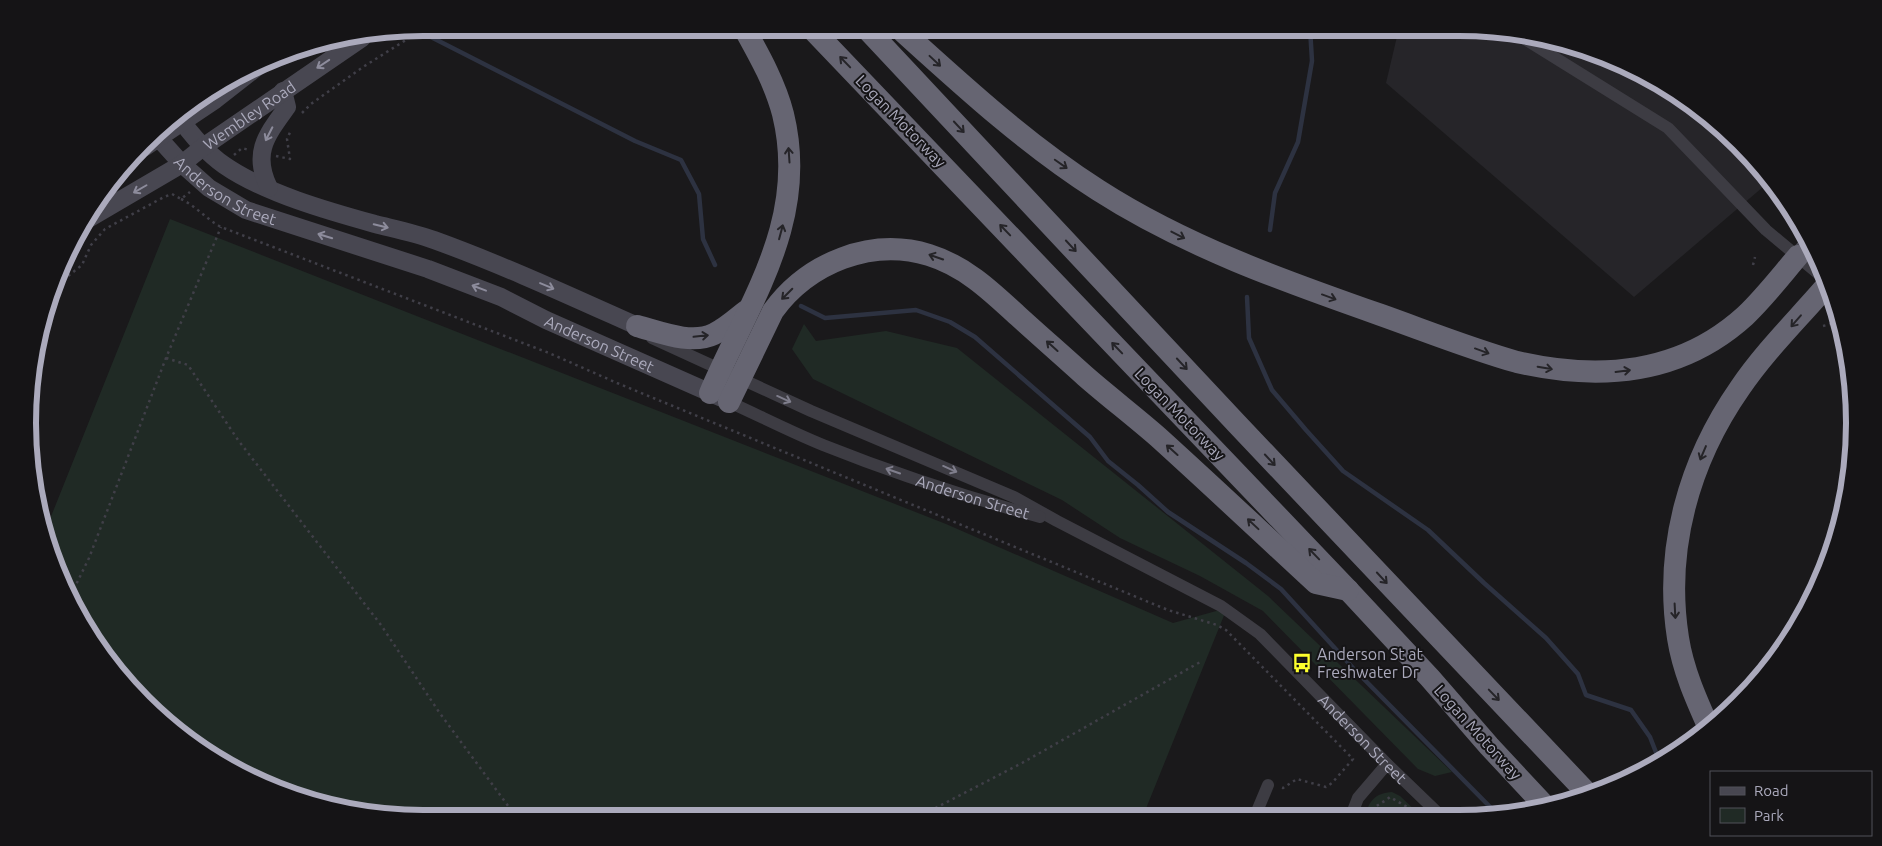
<svg xmlns="http://www.w3.org/2000/svg" width="1882" height="846" font-family="Ubuntu,sans-serif">
  <style>
    .built { fill: #262529 }
    .green { fill: #202a25 }
    .lines { fill: none; stroke-linecap: round; stroke-linejoin: round }
    .stream { stroke: #2d3241; stroke-width: 4.5 }
    .path { stroke: #403f48; stroke-width: 2.5; stroke-dasharray: 2.5 4; stroke-linecap: butt }
    .street { stroke: #3d3c43; stroke-width: 12 }
    .secondary { stroke: #484751; stroke-width: 18 }
    .highway { stroke: #666572; stroke-width: 22 }
    .oneway { stroke: #252428 }
    .oneway2 { stroke: #8d8c9c }
    .oneway3 { stroke: #7f7e8c }
    .labels { text-anchor: middle; stroke-width: 4; stroke-linejoin: round; paint-order: stroke }
    .street-label { font-size: 16px; fill: #abaabc; stroke: #151416 }
    .poi-label { font-size: 16px; fill: #abaabc; stroke: #151416; text-anchor: start }
    .rim { fill: none; stroke: #abaabc; stroke-width: 6 }
  </style>
  <rect width="100%" height="100%" fill="#1a191b"/>
  <polygon class="built" points="1399,28 1459,28 1536,35 1610,58 1678,94 1738,143 1770,181 1634,297 1386,83"/>
  <g class="green">
    <polygon points="170,219 946,524 1173,623 1227,608 1143,816 423,818 346,811 272,788 162,721 80,620 46,529"/>
    <polygon points="804,324 816,341 886,331 957,348 1268,596 1452,772 1435,776 1418,769 1263,611 1200,576 1120,538 1062,500 813,379 792,349"/>
    <path d="M1392,792L1400,796L1420,815L1365,816C1369,800 1376,793 1392,792Z"/>
  </g>
  <g class="lines">
    <g class="stream">
      <polyline points="427,35 635,141 681,160 699,194 703,239 715,265"/>
      <polyline points="1270,230 1275,193 1298,142 1312,61 1310,28"/>
      <polyline points="1247,297 1249,338 1272,390 1306,430 1343,471 1428,530 1484,583 1546,638 1578,674 1586,695 1631,710 1650,737 1659,760"/>
      <polyline points="801,306 825,318 916,310 950,322 975,337 1090,437 1108,461 1138,485 1168,512 1246,563 1281,589 1353,668 1498,815"/>
    </g>
    <g class="path">
      <polyline points="302,113 311,104 363,67 425,28"/>
      <polyline points="234,155 242,148 249,150"/>
      <polyline points="276,156 290,159 287,139 291,130"/>
      <path d="M181,199C196,206 206,219 221,227L549,353L617,383L1168,610L1217,625L1226,630L1353,759L1332,783L1326,787L1297,779L1283,788L1279,787"/>
      <polyline points="1753,265 1755,257"/>
      <polyline points="58,284 82,265 91,245 105,229 164,197 172,194 181,199 190,192"/>
      <polyline points="1823,326 1834,323"/>
      <polyline points="166,358 188,365 238,440 381,625 439,712 517,818"/>
      <polyline points="71,595 89,558 166,358 221,227"/>
      <path d="M1369,816C1373,805 1382,804 1390,797L1407,807L1415,815"/>
      <polyline points="918,817 1022,763 1202,661"/>
    </g>
    <g class="street">
      <polyline points="1525,39 1668,128 1766,230 1827,281"/>
      <path id="s1" d="M652,338L811,411L1014,497L1057,521L1221,606L1260,634L1387,764L1440,815"/>
      <path id="s2" d="M729,402C760,416 791,432 823,445C893,473 966,497 1040,517"/>
      <polyline points="1255,816 1268,785"/>
      <polyline points="1351,816 1358,798 1387,764"/>
    </g>
    <g class="secondary">
      <path d="M177,115C190,133 205,152 224,165C264,193 328,211 375,224C395,229 415,233 434,240C503,265 570,296 637,326"/>
      <path id="s3" d="M155,134L182,164L209,188L246,210L428,269L501,297L546,320L722,398"/>
      <polyline points="145,147 215,100 261,64"/>
      <path d="M269,188C252,153 266,136 287,107L283,91"/>
      <path id="s4" d="M83,222L182,164L203,147L362,38"/>
      <polyline points="1798,256 1809,243"/>
    </g>
    <g class="highway">
      <polyline points="811,28 1348,590 1430,678 1489,746 1545,806"/>
      <polyline points="866,28 1237,424 1588,794"/>
      <path d="M899,28C963,86 1026,144 1098,190C1185,246 1284,281 1381,315C1426,331 1471,349 1517,362C1599,381 1680,375 1745,316C1764,298 1781,276 1798,256"/>
      <path d="M637,326C660,332 691,345 714,334C726,328 736,319 746,311"/>
      <path d="M710,393C750,300 809,220 783,114C775,83 759,55 744,28"/>
      <path d="M729,402L773,311C808,263 871,237 929,255C965,266 991,291 1018,316C1040,336 1063,356 1085,376C1109,397 1134,416 1158,437C1211,485 1263,534 1316,583L1348,590"/>
      <path d="M1709,728C1696,699 1683,670 1678,638C1664,549 1689,461 1740,388C1765,351 1799,318 1828,284"/>
    </g>
  </g>
  <defs><path id="oneway-shaft" d="M-6 0H5M1.5-3L5.5 0L1.5 3" fill="none" stroke-width="1.6" stroke-linecap="round" stroke-linejoin="round" transform="scale(1.25)"/></defs>
  <g class="oneway">
    <use href="#oneway-shaft" transform="translate(935 61) rotate(43)"/>
    <use href="#oneway-shaft" transform="translate(845 62) rotate(-134)"/>
    <use href="#oneway-shaft" transform="translate(959 127) rotate(47)"/>
    <use href="#oneway-shaft" transform="translate(789 155) rotate(-94)"/>
    <use href="#oneway-shaft" transform="translate(1061 164) rotate(35)"/>
    <use href="#oneway-shaft" transform="translate(1005 230) rotate(-134)"/>
    <use href="#oneway-shaft" transform="translate(781 232) rotate(-75)"/>
    <use href="#oneway-shaft" transform="translate(1178 235) rotate(27)"/>
    <use href="#oneway-shaft" transform="translate(1071 246) rotate(47)"/>
    <use href="#oneway-shaft" transform="translate(936 257) rotate(-161)"/>
    <use href="#oneway-shaft" transform="translate(787 294) rotate(135)"/>
    <use href="#oneway-shaft" transform="translate(1329 297) rotate(20)"/>
    <use href="#oneway-shaft" transform="translate(1796 321) rotate(131)"/>
    <use href="#oneway-shaft" transform="translate(701 336) rotate(-6)"/>
    <use href="#oneway-shaft" transform="translate(1052 346) rotate(-138)"/>
    <use href="#oneway-shaft" transform="translate(1117 348) rotate(-134)"/>
    <use href="#oneway-shaft" transform="translate(1482 351) rotate(20)"/>
    <use href="#oneway-shaft" transform="translate(1182 364) rotate(47)"/>
    <use href="#oneway-shaft" transform="translate(1545 368) rotate(10)"/>
    <use href="#oneway-shaft" transform="translate(1623 371) rotate(-7)"/>
    <use href="#oneway-shaft" transform="translate(1172 450) rotate(-138)"/>
    <use href="#oneway-shaft" transform="translate(1703 453) rotate(113)"/>
    <use href="#oneway-shaft" transform="translate(1270 460) rotate(47)"/>
    <use href="#oneway-shaft" transform="translate(1253 524) rotate(-137)"/>
    <use href="#oneway-shaft" transform="translate(1314 554) rotate(-134)"/>
    <use href="#oneway-shaft" transform="translate(1382 578) rotate(47)"/>
    <use href="#oneway-shaft" transform="translate(1675 611) rotate(87)"/>
    <use href="#oneway-shaft" transform="translate(1494 695) rotate(46)"/>
  </g>
  <g class="oneway2">
    <use href="#oneway-shaft" transform="translate(323 64) rotate(146)"/>
    <use href="#oneway-shaft" transform="translate(269 134) rotate(117)"/>
    <use href="#oneway-shaft" transform="translate(140 189) rotate(150)"/>
    <use href="#oneway-shaft" transform="translate(381 226) rotate(14)"/>
    <use href="#oneway-shaft" transform="translate(325 236) rotate(-163)"/>
    <use href="#oneway-shaft" transform="translate(547 286) rotate(23)"/>
    <use href="#oneway-shaft" transform="translate(479 288) rotate(-159)"/>
  </g>
  <g class="oneway3">
    <use href="#oneway-shaft" transform="translate(784 399) rotate(24)"/>
    <use href="#oneway-shaft" transform="translate(950 469) rotate(24)"/>
    <use href="#oneway-shaft" transform="translate(893 471) rotate(-161)"/>
  </g>
  <defs>
    <symbol id="bus-bare" viewBox="-9 -9 18 18"><path d="M-5-6H5V4H4V6H2V4H-2V6H-4V4H-5ZM-3.5-4V0h7V-4ZM-3.5 1.2v1.5H-2V1.2ZM2 1.2v1.5H3.5V1.2Z" fill="#fdff2d" stroke="#151416" stroke-width="2.5" paint-order="stroke"/></symbol>
  </defs>
  <g fill-rule="evenodd">
    <use href="#bus-bare" x="1288" y="649" width="28" height="28"/>
  </g>
  <g class="labels">
    <g class="street-label">
      <text dy="6" stroke="none"><textPath href="#s4" startOffset="198">Wembley Road</textPath></text>
      <text transform="translate(901 121) rotate(46)" y="6">Logan Motorway</text>
      <text dy="6" stroke="none"><textPath href="#s3" startOffset="92">Anderson Street</textPath></text>
      <text dy="6" stroke="none"><textPath href="#s3" startOffset="498">Anderson Street</textPath></text>
      <text transform="translate(1180 414) rotate(46)" y="6">Logan Motorway</text>
      <text dy="6" stroke="none"><textPath href="#s2" startOffset="262">Anderson Street</textPath></text>
      <text transform="translate(1478 732) rotate(48)" y="6">Logan Motorway</text>
      <text dy="6" stroke="none"><textPath href="#s1" startOffset="824">Anderson Street</textPath></text>
    </g>
    <g class="poi-label">
      <text x="1317" y="660">Anderson St at<tspan x="1317" dy="18">Freshwater Dr</tspan></text>
    </g>
  </g>
  <path d="M0 0H1882V846H0ZM423 36H1459A387 387 0 0 1 1846 423V423A387 387 0 0 1 1459 810H423A387 387 0 0 1 36 423V423A387 387 0 0 1 423 36Z" fill="#151416" fill-rule="evenodd"/>
  <path class="rim" d="M423 36H1459A387 387 0 0 1 1846 423V423A387 387 0 0 1 1459 810H423A387 387 0 0 1 36 423V423A387 387 0 0 1 423 36Z"/>
  <rect x="1710" y="771" width="162" height="65" fill="#151416" stroke="#515058"/>
  <rect x="1720" y="787" width="25" height="8" fill="#484751" stroke="#515058"/>
  <text x="1754" y="796" font-size="15" fill="#abaabc">Road</text>
  <rect x="1720" y="808" width="25" height="15" fill="#202a25" stroke="#515058"/>
  <text x="1754" y="821" font-size="15" fill="#abaabc">Park</text>
</svg>
